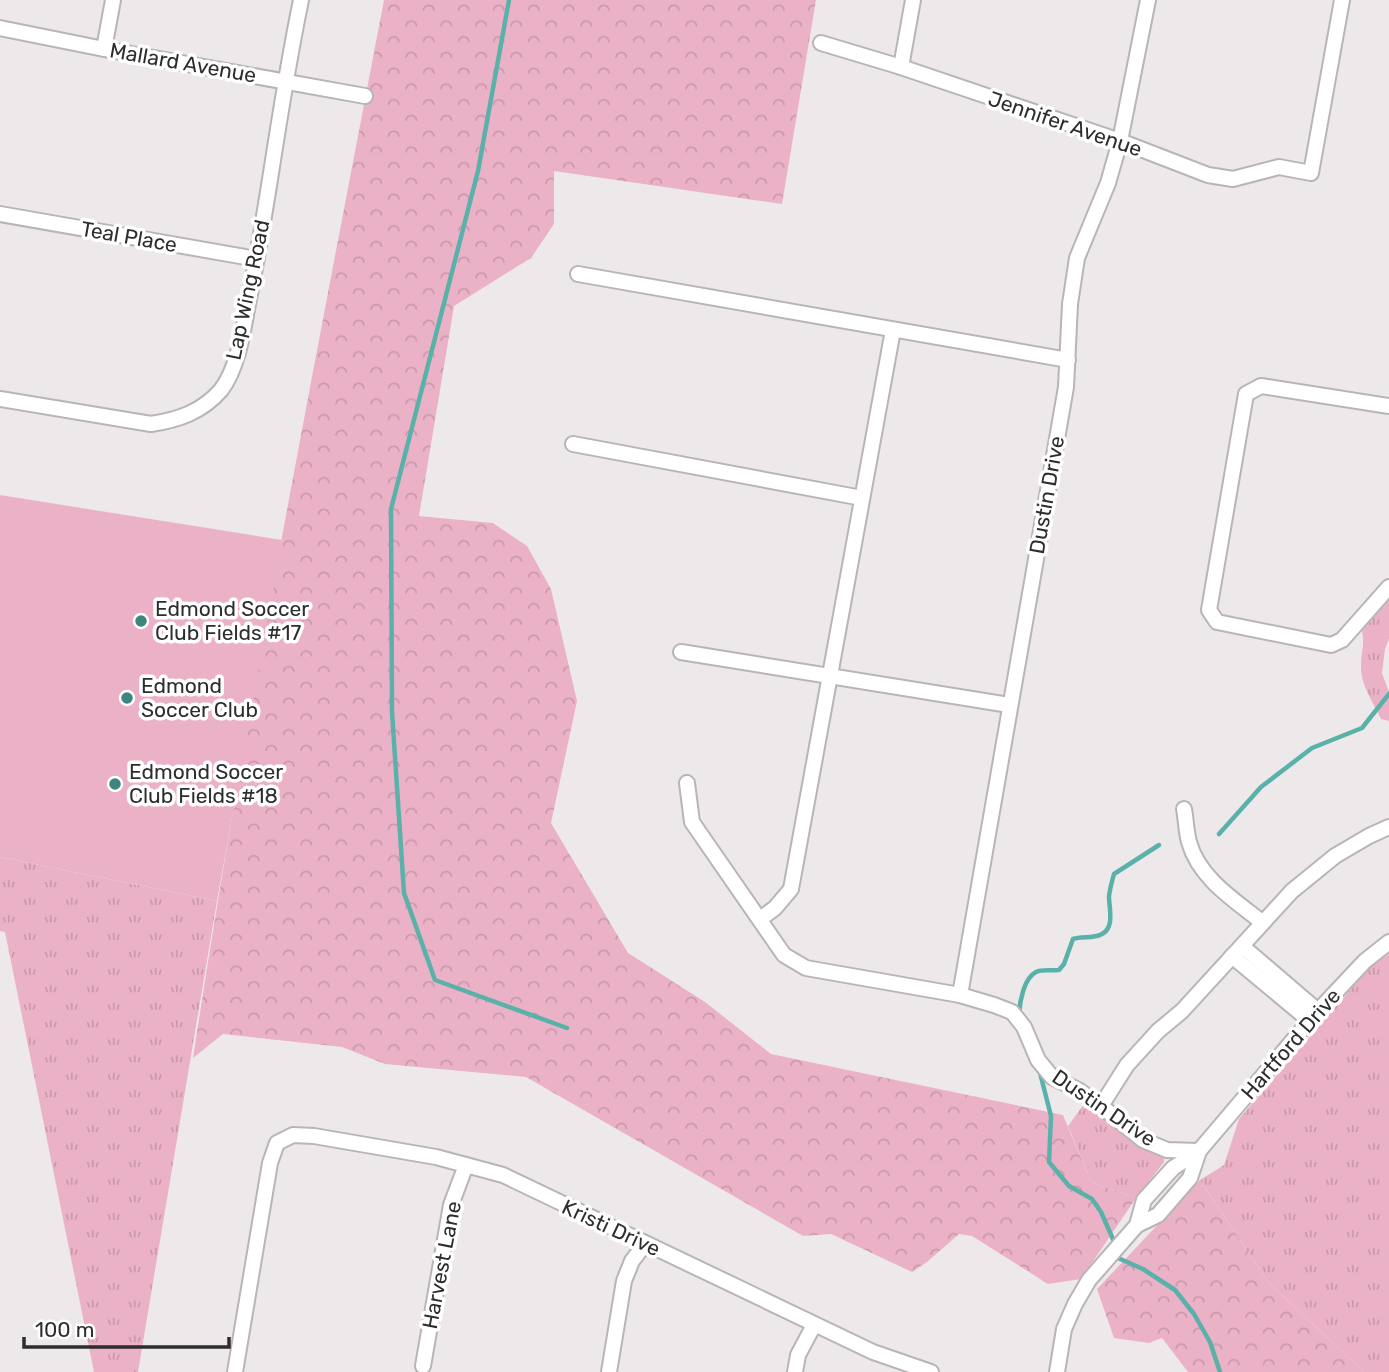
<svg xmlns="http://www.w3.org/2000/svg" width="1389" height="1372" font-family="Rubik,sans-serif">
  <style>
    .grass { fill: url(#grass-tufts) }
    .forest { fill: url(#forest-crowns) }
    .garden { fill: #ebb2c7 }
    .lines { fill: none; stroke-linecap: round; stroke-linejoin: round }
    .stream { stroke: #59b1aa; stroke-width: 4.5 }
    .minor-casing { stroke: #b9b5b7; stroke-width: 18 }
    .minor { stroke: #fff; stroke-width: 14 }
    .poi-dot { fill: #3e8580; stroke: #fff; stroke-width: 2.5 }
    .labels { text-anchor: middle; stroke-width: 7; stroke-linejoin: round; paint-order: stroke }
    .street-label { font-size: 21px; fill: #2e2d2d; stroke: #fff }
    .poi-label { font-size: 21px; fill: #2e2d2d; stroke: #fff; text-anchor: start }
  </style>
  <defs>
    <pattern id="grass-tufts" width="24" height="20" patternUnits="userSpaceOnUse" patternTransform="scale(1.75)"><rect width="24" height="20" fill="#ebb2c7"/><path d="M3 7l-1-3M5 7V3M7 7l1-3M15 17l-1-3M17 17v-4M19 17l1-3" fill="none" stroke="#ca99ab"/></pattern>
    <pattern id="forest-crowns" width="20" height="18" patternUnits="userSpaceOnUse" patternTransform="scale(1.75)"><rect width="20" height="18" fill="#ebb2c7"/><path d="M2 6a3 3 0 1 1 6 0M12 15a3 3 0 1 1 6 0" fill="none" stroke="#ca99ab"/></pattern>
  </defs>
  <rect width="100%" height="100%" fill="#ede9ea"/>
  <g class="grass">
    <path d="M1389,600V639L1385,649L1382,673L1389,692V721L1381,719C1373,702 1360,684 1361,665C1361,651 1365,646 1362,631Z"/>
    <polygon points="0,857 217,901 138,1372 94,1372 5,932 0,931"/>
    <polygon points="1389,954 1389,1372 1364,1372 1269,1283 1200,1180 1224,1165 1239,1119 1371,966"/>
    <polygon points="1085,1103 1146,1149 1164,1157 1164,1162 1136,1198 1091,1182 1068,1126"/>
  </g>
  <g class="forest">
    <path d="M384,0H816L782,204L554,171V224L531,258L454,306L419,516L493,523L527,546L551,589L577,701L551,823L628,953L705,1002L771,1054L1063,1115L1091,1182L1136,1198L1081,1279L1048,1284L972,1236L959,1234L927,1262L912,1272L831,1234L803,1236L526,1077L385,1064L342,1047L223,1034L193,1058C247,703 317,352 384,0Z"/>
    <polygon points="1200,1180 1269,1283 1364,1372 1188,1372 1162,1338 1149,1343 1114,1338 1097,1289"/>
  </g>
  <polygon class="garden" points="0,495 282,540 217,901 0,857"/>
  <g class="lines">
    <g class="stream">
      <polyline points="509,0 478,171 391,509 392,712 404,893 435,980 567,1028"/>
      <polyline points="1219,834 1261,787 1312,748 1362,728 1389,694"/>
      <path d="M1019,1013C1020,1001 1024,978 1036,972C1042,969 1052,971 1059,970L1064,964L1073,939C1082,936 1093,939 1102,934C1115,927 1109,909 1109,896C1110,889 1112,881 1114,874L1159,845"/>
      <polyline points="1039,1069 1051,1116 1049,1162 1069,1186 1092,1199 1101,1212 1116,1246"/>
      <polyline points="1118,1254 1118,1258 1143,1269 1175,1290 1194,1314 1210,1342 1220,1372"/>
    </g>
    <defs>
      <g id="minor">
        <polyline points="0,28 104,49 365,96"/>
        <polyline points="821,43 901,67 1120,141 1208,175 1233,179 1279,167 1311,173 1342,0"/>
        <polyline points="104,49 113,0"/>
        <polyline points="901,67 913,0"/>
        <polyline points="0,214 257,259"/>
        <polyline points="578,274 1068,360"/>
        <path d="M0,399L151,424C178,420 202,412 221,390C238,368 243,331 248,304C257,261 264,217 271,173C280,115 289,58 301,0"/>
        <polyline points="1389,406 1261,386 1246,394 1209,610 1217,622 1331,645 1342,640 1389,587"/>
        <polyline points="573,444 862,498"/>
        <polyline points="681,652 1009,705"/>
        <polyline points="687,783 692,822 784,955 806,968 960,995 994,1005 1012,1012 1024,1027 1038,1060 1052,1077 1078,1090 1101,1106 1143,1140 1167,1150 1199,1151"/>
        <path d="M1184,809C1186,819 1186,831 1189,842C1199,878 1234,900 1262,922"/>
        <polyline points="760,919 775,908 791,889 893,330"/>
        <polyline points="1242,946 1318,1011"/>
        <polyline points="1232,956 1310,1021"/>
        <polyline points="960,995 1066,387 1070,304 1077,258 1108,183 1120,141 1148,0"/>
        <polyline points="1101,1106 1127,1065 1158,1031 1182,1011 1292,891 1335,856 1369,836 1389,827"/>
        <polyline points="1137,1225 1158,1215 1190,1178 1199,1151"/>
        <polyline points="423,1366 451,1205 466,1165"/>
        <polyline points="235,1372 270,1163 277,1143 293,1135 314,1136 436,1157 503,1175 873,1352 931,1372"/>
        <polyline points="609,1372 624,1281 632,1261 645,1244"/>
        <polyline points="795,1372 798,1355 814,1325"/>
        <polyline points="1057,1372 1064,1329 1075,1304 1089,1280 1137,1225 1144,1200 1173,1168 1199,1151 1318,1011 1365,961 1389,942"/>
      </g>
    </defs>
    <use href="#minor" class="minor-casing"/>
    <use href="#minor" class="minor"/>
  </g>
  <g class="poi-dot">
    <circle cx="141" cy="621" r="7"/>
    <circle cx="127" cy="698" r="7"/>
    <circle cx="115" cy="784" r="7"/>
  </g>
  <g class="labels">
    <g class="street-label">
      <text transform="translate(183 63) rotate(10)" y="7">Mallard Avenue</text>
      <text transform="translate(1065 124) rotate(19)" y="7">Jennifer Avenue</text>
      <text transform="translate(129 237) rotate(10)" y="7">Teal Place</text>
      <text transform="translate(248 290) rotate(-78)" y="7">Lap Wing Road</text>
      <text transform="translate(1047 495) rotate(-80)" y="7">Dustin Drive</text>
      <text transform="translate(1291 1044) rotate(-49)" y="7">Hartford Drive</text>
      <text transform="translate(1104 1108) rotate(34)" y="7">Dustin Drive</text>
      <text transform="translate(611 1228) rotate(25)" y="7">Kristi Drive</text>
      <text transform="translate(442 1265) rotate(-79)" y="7">Harvest Lane</text>
    </g>
    <g class="poi-label">
      <text x="155" y="616">Edmond Soccer<tspan x="155" dy="24">Club Fields #17</tspan></text>
      <text x="141" y="693">Edmond<tspan x="141" dy="24">Soccer Club</tspan></text>
      <text x="129" y="779">Edmond Soccer<tspan x="129" dy="24">Club Fields #18</tspan></text>
    </g>
  </g>
  <path d="M24 1337v10h205v-10" fill="none" stroke="#2e2d2d" stroke-width="3.5"/>
  <text x="35" y="1337" font-size="21" fill="#2e2d2d" stroke="#ffffff" stroke-width="5" paint-order="stroke">100 m</text>
</svg>
